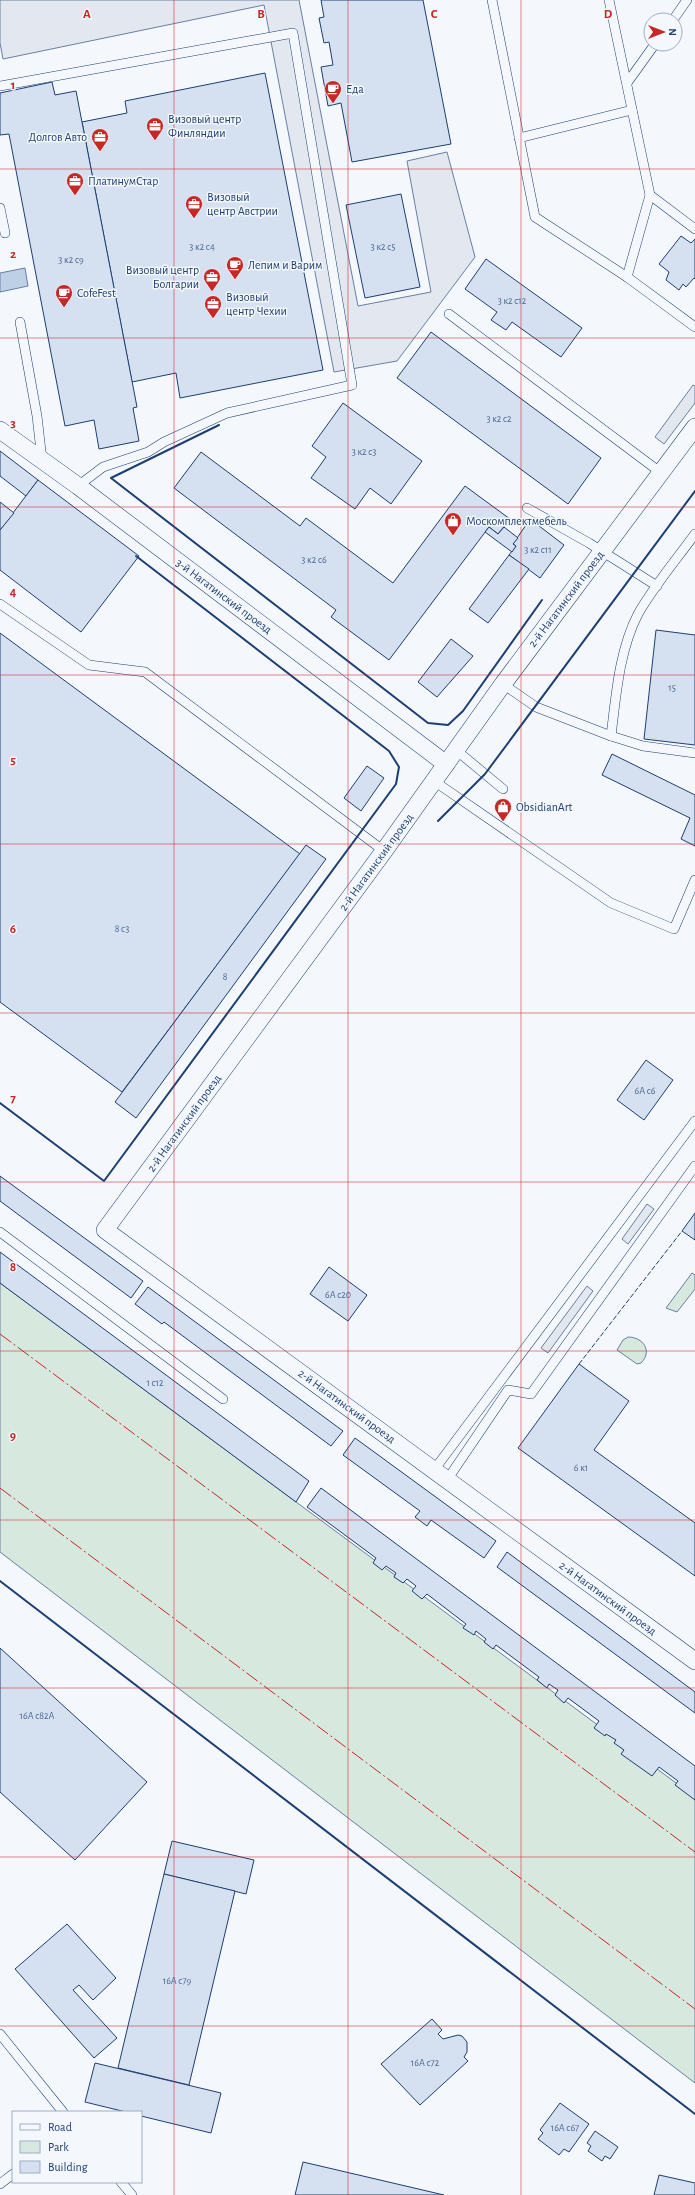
<svg xmlns="http://www.w3.org/2000/svg" width="695" height="2195" font-family="'Alegreya Sans',sans-serif">
  <style>
    .green { fill: #d7e8df; stroke: #687fa3 }
    .parking { fill: #e3e8f0; stroke: #687fa3 }
    .water { fill: #bed0e5; stroke: #687fa3 }
    .building { fill: #d5e0f0; stroke: #1d3f73 }
    .lines { fill: none; stroke-linecap: round; stroke-linejoin: round }
    .lane-casing { stroke: #1d3f73; stroke-width: 10 }
    .street-casing { stroke: #1d3f73; stroke-width: 18 }
    .lane { stroke: #f4f7fb; stroke-width: 9 }
    .street { stroke: #f4f7fb; stroke-width: 17 }
    .fence { stroke: #1d3f73; stroke-width: 1; stroke-dasharray: 5 2; stroke-linecap: butt }
    .wall { stroke: #1d3f73; stroke-width: 2 }
    .power { stroke: #c62828; stroke-width: 1; stroke-dasharray: 14 3 2 3; stroke-linecap: butt }
    .grid { fill: none; stroke: #c62828; stroke-width: 1; stroke-opacity: 0.55 }
    .labels { text-anchor: middle; stroke-width: 3; stroke-linejoin: round; paint-order: stroke }
    .number-label { font-size: 10px; fill: #4b6792 }
    .poi-label { font-size: 12px; fill: #1d3f73; stroke: #f4f7fb; text-anchor: start }
    .street-label { font-size: 12px; fill: #1d3f73; stroke: #f4f7fb }
    .grid-label { font-size: 13px; text-anchor: middle; font-weight: bold; fill: #c62828; stroke: #f4f7fb; stroke-width: 3; stroke-linejoin: round; paint-order: stroke }
  </style>
  <rect width="100%" height="100%" fill="#f4f7fb"/>
  <g class="green">
    <polygon points="692,1273 695,1275 695,1289 677,1312 666,1308"/>
    <polygon points="0,1283 695,1797 695,2083 0,1552"/>
    <path d="M628,1337C643,1337 653,1351 641,1363L637,1364L617,1350L623,1340Z"/>
  </g>
  <g class="parking">
    <polygon points="0,0 299,0 358,306 431,292 407,161 447,152 475,257 397,361 334,372 264,5 3,59 0,43"/>
    <polygon points="693,385 695,386 695,403 664,444 655,437"/>
    <polygon points="647,1204 654,1209 628,1244 622,1239"/>
    <polygon points="587,1286 593,1291 548,1353 541,1348"/>
  </g>
  <polygon class="water" points="25,268 28,286 0,292 0,273"/>
  <g class="building">
    <polygon points="321,0 423,0 451,144 352,162 341,103 328,106 321,67 333,65 329,42 324,43 319,18 324,17"/>
    <polygon points="265,73 323,370 180,398 176,373 132,382 82,122 127,113 125,101"/>
    <polygon points="52,82 55,95 76,91 137,407 133,408 139,441 99,449 94,420 65,426 9,134 0,135 0,93"/>
    <polygon points="401,194 420,287 365,298 346,205"/>
    <polygon points="681,236 691,243 695,239 695,279 694,278 686,287 683,284 679,290 666,280 669,272 659,264"/>
    <polygon points="486,259 582,328 561,357 512,322 506,330 491,320 497,312 465,289"/>
    <polygon points="431,332 601,458 568,504 397,378"/>
    <polygon points="343,403 422,461 391,504 370,488 355,509 311,478 326,457 312,446"/>
    <polygon points="0,451 38,480 26,496 0,476"/>
    <polygon points="201,452 300,526 306,518 393,583 465,486 510,519 498,534 489,527 389,660 331,617 336,610 174,488"/>
    <polygon points="38,480 139,556 81,632 0,570 0,530"/>
    <polygon points="0,502 14,513 0,530"/>
    <polygon points="530,519 564,545 540,578 509,555 516,546 513,544"/>
    <polygon points="489,527 498,534 504,527 518,538 513,544 516,546 512,552 485,532"/>
    <polygon points="509,555 529,569 488,623 469,609"/>
    <polygon points="656,630 695,635 695,745 644,739"/>
    <polygon points="0,633 300,854 122,1092 0,1002"/>
    <polygon points="451,639 473,656 437,697 418,682"/>
    <polygon points="612,754 695,795 695,846 681,839 690,818 602,775"/>
    <polygon points="367,766 384,778 361,811 344,798"/>
    <polygon points="306,845 326,859 136,1118 115,1102"/>
    <polygon points="646,1060 673,1080 644,1120 617,1100"/>
    <polygon points="0,1176 143,1281 131,1298 0,1201"/>
    <polygon points="695,1213 695,1240 682,1231"/>
    <polygon points="0,1252 309,1481 296,1502 0,1283"/>
    <polygon points="329,1267 367,1295 348,1321 310,1294"/>
    <polygon points="148,1287 343,1431 331,1446 164,1322 162,1324 135,1304"/>
    <polygon points="579,1364 629,1401 594,1450 695,1523 695,1576 518,1448"/>
    <polygon points="355,1438 496,1541 484,1558 431,1520 427,1526 415,1517 420,1511 343,1455"/>
    <polygon points="321,1488 695,1766 695,1800 675,1785 678,1781 659,1767 652,1776 621,1754 624,1750 614,1743 616,1740 606,1734 605,1736 594,1728 599,1721 568,1698 564,1703 555,1695 558,1690 549,1684 547,1688 537,1680 539,1677 496,1645 493,1649 484,1642 486,1639 476,1631 474,1635 463,1628 466,1624 427,1594 422,1599 412,1591 416,1586 407,1579 403,1583 394,1577 396,1573 386,1566 382,1570 373,1563 376,1558 307,1507"/>
    <polygon points="507,1552 695,1692 695,1713 497,1567"/>
    <polygon points="0,1648 147,1782 75,1860 0,1792"/>
    <polygon points="172,1841 254,1860 246,1894 164,1874"/>
    <polygon points="164,1874 235,1891 189,2085 118,2068"/>
    <polygon points="67,1924 116,1978 93,2000 79,1985 73,1990 117,2038 94,2058 15,1969"/>
    <polygon points="432,2019 442,2030 438,2034 443,2039 458,2035 462,2036 467,2042 467,2052 464,2057 468,2061 420,2105 381,2064"/>
    <polygon points="95,2063 221,2093 211,2133 141,2116 141,2112 126,2112 85,2102"/>
    <polygon points="560,2103 589,2124 569,2152 564,2149 559,2155 538,2139 543,2133 540,2130"/>
    <polygon points="595,2131 618,2147 610,2159 605,2156 602,2161 588,2151 591,2146 587,2143"/>
    <polygon points="303,2162 444,2195 295,2195"/>
    <polygon points="659,2175 695,2183 695,2195 654,2195"/>
  </g>
  <g class="lines">
    <defs>
      <g id="lane">
        <polyline points="492,0 535,217 627,277 695,327"/>
        <polyline points="609,0 650,195 695,229"/>
        <polyline points="673,20 687,0"/>
        <polyline points="627,83 655,44"/>
        <polyline points="0,86 293,33 352,385 227,413 164,442 148,452 103,467 78,486"/>
        <polyline points="519,138 632,110"/>
        <polyline points="0,208 5,233"/>
        <polyline points="627,277 650,195"/>
        <polyline points="449,314 660,472"/>
        <polyline points="20,322 37,416 42,460"/>
        <polyline points="527,508 589,543 657,586"/>
        <path d="M695,534C676,560 654,586 638,614C619,651 616,696 611,736L643,746L695,753"/>
        <polyline points="0,604 89,665 145,672 384,851"/>
        <polyline points="503,684 536,707 611,736"/>
        <polyline points="456,750 503,789"/>
        <polyline points="434,781 611,903 674,929 695,880"/>
        <polyline points="0,1232 223,1399"/>
        <polyline points="434,1470 695,1121"/>
        <polyline points="447,1480 508,1390 531,1394 695,1166"/>
        <polyline points="0,2034 63,2112"/>
        <polyline points="121,2182 132,2195"/>
        <polyline points="0,2184 13,2174"/>
      </g>
      <g id="street">
        <polyline points="695,427 503,684 384,851 105,1230 695,1661"/>
        <polyline points="0,430 78,486 446,764"/>
      </g>
    </defs>
    <use href="#lane" class="lane-casing"/>
    <use href="#street" class="street-casing"/>
    <use href="#lane" class="lane"/>
    <use href="#street" class="street"/>
    <polyline class="fence" points="579,1364 682,1231"/>
    <g class="wall">
      <polyline points="219,425 111,478 428,723 448,725 463,711 542,600"/>
      <polyline points="438,821 485,774 695,491"/>
      <polyline points="0,1103 104,1181 396,784 399,767 389,751 136,556"/>
      <polyline points="0,1581 695,2114"/>
    </g>
    <g class="power">
      <polyline points="0,1334 695,1852"/>
      <polyline points="0,1488 695,2009"/>
    </g>
  </g>
  <path class="grid" d="M174,0V2195M348,0V2195M521,0V2195M0,169H695M0,338H695M0,507H695M0,675H695M0,844H695M0,1013H695M0,1182H695M0,1351H695M0,1520H695M0,1688H695M0,1857H695M0,2026H695"/>
  <defs>
    <symbol id="cafe-pin" viewBox="-11 -11 22 30"><path d="M0 17L-7.5 6A9.5 9.5 0 1 1 7.5 6Z" fill="#c62828" stroke="#f4f7fb"/><path d="M-5.5-4.5H6V0H3Q3 3.5 0 3.5H-2.5Q-5.5 3.5-5.5 0ZM3-3.2v2h1.7v-2ZM-6 4.5H4V6H-6Z" fill="#fff"/></symbol>
    <symbol id="office-pin" viewBox="-11 -11 22 30"><path d="M0 17L-7.5 6A9.5 9.5 0 1 1 7.5 6Z" fill="#c62828" stroke="#f4f7fb"/><path d="M-6-3h4V-5.5h4V-3h4V5H-6ZM-1-4.5V-3h2v-1.5ZM-6 0V1H6V0Z" fill="#fff"/></symbol>
    <symbol id="shop-pin" viewBox="-11 -11 22 30"><path d="M0 17L-7.5 6A9.5 9.5 0 1 1 7.5 6Z" fill="#c62828" stroke="#f4f7fb"/><path d="M-5-2.5h2.3a2.7 3.5 0 0 1 5.4 0H5L5.5 6h-11ZM-1.5-2.5h3a1.5 2.3 0 0 0-3 0Z" fill="#fff"/></symbol>
  </defs>
  <g fill-rule="evenodd">
    <use href="#cafe-pin" x="323" y="79" width="20" height="27"/>
    <use href="#office-pin" x="145" y="116" width="20" height="27"/>
    <use href="#office-pin" x="90" y="127" width="20" height="27"/>
    <use href="#office-pin" x="65" y="171" width="20" height="27"/>
    <use href="#office-pin" x="184" y="194" width="20" height="27"/>
    <use href="#cafe-pin" x="225" y="255" width="20" height="27"/>
    <use href="#office-pin" x="202" y="267" width="20" height="27"/>
    <use href="#cafe-pin" x="54" y="283" width="20" height="27"/>
    <use href="#office-pin" x="203" y="294" width="20" height="27"/>
    <use href="#shop-pin" x="443" y="511" width="20" height="27"/>
    <use href="#shop-pin" x="493" y="797" width="20" height="27"/>
  </g>
  <g class="labels">
    <g class="number-label">
      <text x="202" y="250">3 к2 с4</text>
      <text x="383" y="250">3 к2 с5</text>
      <text x="71" y="263">3 к2 с9</text>
      <text x="512" y="304">3 к2 с12</text>
      <text x="499" y="422">3 к2 с2</text>
      <text x="364" y="455">3 к2 с3</text>
      <text x="538" y="553">3 к2 с11</text>
      <text x="314" y="563">3 к2 с6</text>
      <text x="672" y="691">15</text>
      <text x="122" y="932">8 с3</text>
      <text x="225" y="980">8</text>
      <text x="645" y="1094">6А с6</text>
      <text x="338" y="1298">6А с20</text>
      <text x="155" y="1386">1 с12</text>
      <text x="581" y="1471">6 к1</text>
      <text x="37" y="1719">16А с82А</text>
      <text x="177" y="1984">16А с79</text>
      <text x="425" y="2066">16А с72</text>
      <text x="565" y="2131">16А с67</text>
    </g>
    <g class="poi-label">
      <text x="346" y="93">Еда</text>
      <text x="168" y="123">Визовый центр<tspan x="168" dy="14">Финляндии</tspan></text>
      <text x="87" y="141" text-anchor="end">Долгов Авто</text>
      <text x="88" y="185">ПлатинумСтар</text>
      <text x="207" y="201">Визовый<tspan x="207" dy="14">центр Австрии</tspan></text>
      <text x="248" y="269">Лепим и Варим</text>
      <text x="199" y="274" text-anchor="end">Визовый центр<tspan x="199" dy="14">Болгарии</tspan></text>
      <text x="77" y="297">CofeFest</text>
      <text x="226" y="301">Визовый<tspan x="226" dy="14">центр Чехии</tspan></text>
      <text x="466" y="525">Москомплектмебель</text>
      <text x="516" y="811">ObsidianArt</text>
    </g>
    <g class="street-label">
      <text transform="translate(224 596) rotate(37)" y="4">3-й Нагатинский проезд</text>
      <text transform="translate(566 599) rotate(-53)" y="4">2-й Нагатинский проезд</text>
      <text transform="translate(376 862) rotate(-54)" y="4">2-й Нагатинский проезд</text>
      <text transform="translate(184 1123) rotate(-54)" y="4">2-й Нагатинский проезд</text>
      <text transform="translate(347 1406) rotate(36)" y="4">2-й Нагатинский проезд</text>
      <text transform="translate(608 1598) rotate(36)" y="4">2-й Нагатинский проезд</text>
    </g>
  </g>
  <g class="grid-label">
    <text x="87" y="18">A</text>
    <text x="261" y="18">B</text>
    <text x="434" y="18">C</text>
    <text x="608" y="18">D</text>
    <text x="13" y="89">1</text>
    <text x="13" y="258">2</text>
    <text x="13" y="427">3</text>
    <text x="13" y="596">4</text>
    <text x="13" y="764">5</text>
    <text x="13" y="933">6</text>
    <text x="13" y="1102">7</text>
    <text x="13" y="1271">8</text>
    <text x="13" y="1440">9</text>
  </g>
  <rect x="12" y="2111" width="130" height="72" fill="#f4f7fb" stroke="#9eadc5"/>
  <rect x="20" y="2124" width="20" height="6" fill="#f4f7fb" stroke="#9eadc5"/>
  <text x="48" y="2131" font-size="12" fill="#1d3f73">Road</text>
  <rect x="20" y="2141" width="20" height="12" fill="#d7e8df" stroke="#9eadc5"/>
  <text x="48" y="2151" font-size="12" fill="#1d3f73">Park</text>
  <rect x="20" y="2161" width="20" height="12" fill="#d5e0f0" stroke="#9eadc5"/>
  <text x="48" y="2171" font-size="12" fill="#1d3f73">Building</text>
  <g transform="translate(663 32) rotate(90)"><circle r="19" fill="#f4f7fb" stroke="#9eadc5"/>
  <path d="M0-3L7 15L0 10L-7 15Z" fill="#c62828"/>
  <text y="-6" font-size="11" font-weight="bold" text-anchor="middle" fill="#1d3f73">N</text>
  </g>
</svg>
